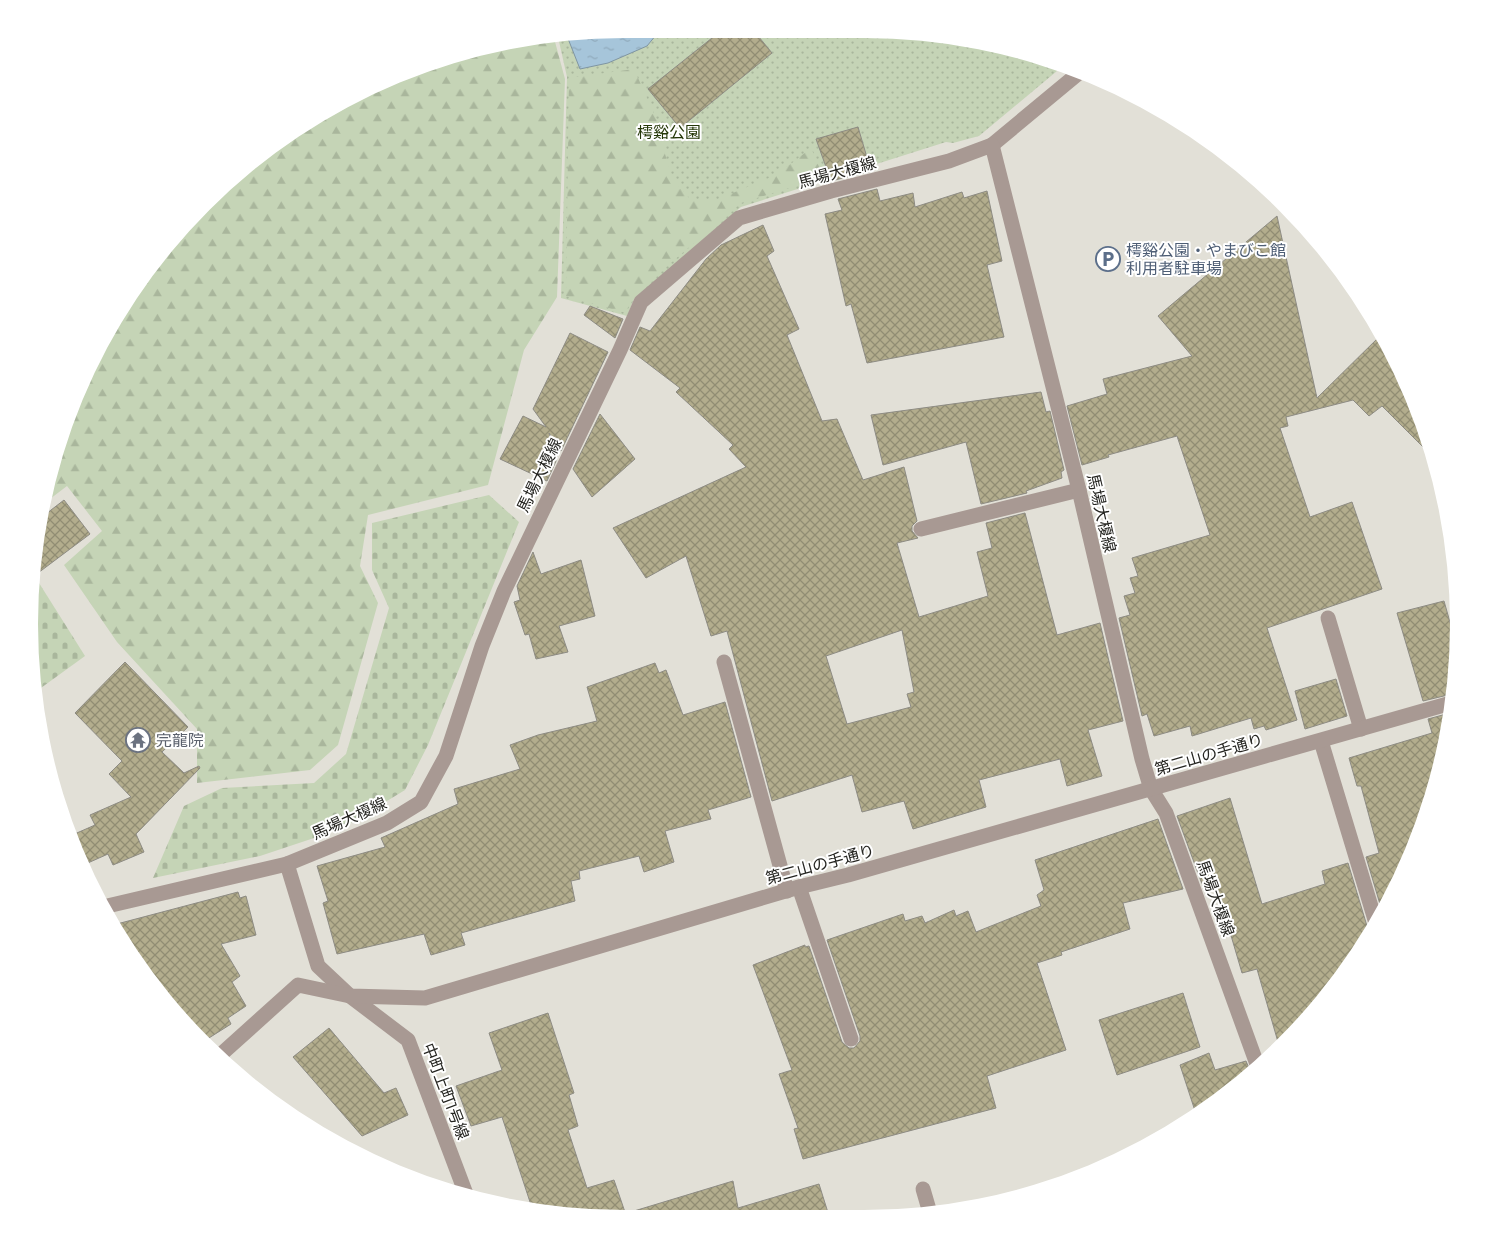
<svg xmlns="http://www.w3.org/2000/svg" width="1488" height="1248" font-family="Montserrat,'Noto Sans JP',sans-serif">
  <style>
    .grass { fill: url(#grass-dots) }
    .forest { fill: url(#forest-firs) }
    .cemetery { fill: url(#cemetery-stones) }
    .water { fill: url(#water-ripples); stroke: #7f95a2 }
    .building { fill: url(#building-cross-hatch); stroke: #8d8b83; fill-rule: evenodd }
    .lines { fill: none; stroke-linecap: round; stroke-linejoin: round }
    .lane { stroke: #a89993; stroke-width: 15 }
    .street { stroke: #a89993; stroke-width: 15 }
    .labels { text-anchor: middle; stroke-width: 4; stroke-linejoin: round; paint-order: stroke }
    .park-label { font-size: 16px; fill: #243707; stroke: #fff }
    .street-label { font-size: 16px; fill: #252521; stroke: #fff }
    .service-label { font-size: 16px; fill: #4e5e75; stroke: #fff; text-anchor: start }
    .worship-label { font-size: 16px; fill: #5b616d; stroke: #fff; text-anchor: start }
  </style>
  <defs>
    <pattern id="grass-dots" width="8" height="8" patternUnits="userSpaceOnUse" patternTransform="scale(1.25)"><rect width="8" height="8" fill="#c5d4b6"/><path d="M2 2h.1M6 6h.1" fill="none" stroke="#a9b69c" stroke-width="1.8" stroke-linecap="round"/></pattern>
    <pattern id="forest-firs" width="22" height="20" patternUnits="userSpaceOnUse" patternTransform="scale(1.25)"><rect width="22" height="20" fill="#c5d4b6"/><path d="M5 1l3.5 6h-7zM16 11l3.5 6h-7z" fill="#a9b69c"/></pattern>
    <pattern id="cemetery-stones" width="16" height="16" patternUnits="userSpaceOnUse" patternTransform="scale(1.25)"><rect width="16" height="16" fill="#c5d4b6"/><path d="M2 7V4a2 2 0 0 1 4 0v3zM10 15v-3a2 2 0 0 1 4 0v3z" fill="#a9b69c"/></pattern>
    <pattern id="water-ripples" width="26" height="14" patternUnits="userSpaceOnUse" patternTransform="scale(1.25)"><rect width="26" height="14" fill="#a6c5da"/><path d="M2 4q2-2 4 0t4 0M15 11q2-2 4 0t4 0" fill="none" stroke="#8fa9bb"/></pattern>
    <pattern id="building-cross-hatch" width="8" height="8" patternUnits="userSpaceOnUse" patternTransform="scale(1.25)"><rect width="8" height="8" fill="#b3ad8d"/><path d="M0 0l8 8M0 8l8-8" fill="none" stroke="#918d73"/></pattern>
  </defs>
  <rect width="100%" height="100%" fill="#e2e0d7"/>
  <polygon class="grass" points="624,29 941,34 1018,49 1063,66 979,136 953,143 946,142 741,207 634,299 627,316 561,298 567,77 558,37"/>
  <g class="forest">
    <polygon points="554,38 565,79 557,297 524,350 488,485 368,515 360,566 378,603 338,745 310,770 197,783 197,729 117,642 64,565 102,531 67,486 46,502 74,396 129,293 232,176 360,90 470,49"/>
    <polygon points="634,69 664,136 665,154 673,180 691,200 716,200 769,178 792,163 811,148 824,177 741,203 632,296 626,313 566,296 569,78"/>
  </g>
  <g class="cemetery">
    <polygon points="489,495 519,522 428,745 405,790 341,829 260,856 153,878 184,806 222,788 314,783 346,754 389,608 372,570 372,523"/>
    <polygon points="34,575 85,656 34,693"/>
  </g>
  <polygon class="water" points="624,29 661,29 647,46 608,63 580,69 567,36"/>
  <g class="building">
    <polygon points="722,30 754,31 772,53 680,128 648,89"/>
    <polygon points="858,127 871,171 831,181 816,139"/>
    <polygon points="877,189 880,201 913,193 915,207 962,192 964,198 987,191 1002,261 987,265 1004,337 867,363 851,304 846,306 825,214 842,210 838,199"/>
    <polygon points="1277,216 1317,398 1381,335 1414,396 1432,456 1382,406 1369,416 1353,400 1286,417 1288,426 1280,428 1310,517 1352,502 1382,589 1267,628 1297,720 1266,730 1264,726 1254,729 1251,718 1192,736 1190,726 1154,736 1147,714 1142,716 1119,618 1130,615 1124,596 1135,593 1130,578 1138,576 1132,558 1210,535 1177,436 1108,455 1109,457 1082,465 1067,406 1107,394 1103,379 1192,356 1158,316"/>
    <path d="M763,225L774,251L767,256L799,329L787,335L822,421L837,419L863,480L904,467L917,521L912,526V531L918,538L897,543L919,617L988,596L977,552L992,548L986,523L1025,513L1057,635L1100,623L1123,721L1088,730L1102,776L1067,786L1060,759L979,780L986,807L913,829L904,801L862,812L852,775L772,801L727,631L711,636L686,556L646,578L613,528L746,467L729,449L733,445L676,392L680,388L630,350L640,327L650,331L706,259L721,245ZM902,630L914,692L907,694L911,707L847,724L826,656Z"/>
    <polygon points="590,306 623,319 615,338 584,315"/>
    <polygon points="570,333 608,352 561,451 549,433 556,461 547,481 500,459 523,416 546,427 533,409"/>
    <polygon points="1041,392 1046,412 1050,411 1064,470 1061,472 1062,478 1026,491 1027,493 981,504 966,442 883,465 871,415"/>
    <polygon points="600,414 635,459 592,497 573,469"/>
    <polygon points="64,500 90,534 34,576 34,547 42,517"/>
    <polygon points="533,552 541,574 581,560 595,616 559,626 568,652 536,659 529,634 525,635 514,602 520,600 517,586"/>
    <polygon points="1444,601 1457,647 1452,694 1423,701 1397,613"/>
    <polygon points="125,662 188,727 162,752 184,773 199,766 200,768 136,834 144,852 113,865 108,854 81,866 74,852 70,836 95,825 90,815 131,797 109,774 122,761 75,713"/>
    <polygon points="655,663 659,673 666,670 683,715 725,702 751,797 708,810 711,819 665,831 674,862 644,872 639,856 579,871 580,879 571,881 575,901 461,933 465,945 431,955 424,934 337,954 323,903 328,901 317,866 385,847 381,838 458,804 454,789 520,769 510,745 538,735 597,721 587,687"/>
    <polygon points="1336,679 1347,716 1305,729 1295,691"/>
    <polygon points="1450,713 1448,740 1414,852 1382,911 1366,857 1379,853 1361,786 1357,786 1349,758 1432,733 1428,719"/>
    <polygon points="1230,798 1262,904 1325,884 1322,871 1348,863 1367,926 1372,931 1359,955 1280,1049 1257,969 1242,973 1215,881 1202,884 1177,816"/>
    <polygon points="1158,819 1183,889 1123,903 1130,929 1061,952 1062,955 1037,963 1066,1050 987,1076 996,1108 803,1159 794,1129 798,1128 779,1074 792,1070 753,965 805,945 805,947 809,946 842,1042 849,1048 854,1048 860,1041 860,1036 827,940 903,914 905,921 922,916 925,923 954,910 956,916 968,911 976,932 1041,906 1037,895 1044,890 1035,860"/>
    <polygon points="238,892 240,898 246,896 256,935 221,944 240,976 232,982 246,1006 228,1018 231,1024 201,1043 129,954 113,925"/>
    <polygon points="1183,993 1200,1047 1117,1075 1099,1020"/>
    <polygon points="548,1013 574,1093 569,1095 578,1126 568,1130 587,1188 614,1180 627,1218 585,1218 526,1206 531,1205 502,1117 471,1126 456,1086 502,1070 489,1033"/>
    <polygon points="329,1028 384,1093 396,1088 408,1115 362,1136 293,1057"/>
    <polygon points="1209,1053 1215,1070 1246,1061 1251,1073 1197,1117 1180,1065"/>
    <polygon points="733,1181 738,1208 819,1184 830,1219 635,1218 634,1211"/>
  </g>
  <g class="lines">
    <g class="lane">
      <polyline points="921,529 1079,490"/>
      <polyline points="1328,618 1361,729"/>
      <polyline points="724,662 787,891"/>
      <polyline points="799,887 851,1039"/>
      <polyline points="923,1189 930,1213"/>
    </g>
    <g class="street">
      <polyline points="992,145 1080,72"/>
      <polyline points="1321,741 1376,923"/>
      <polyline points="287,864 318,966 350,996 408,1040 466,1194"/>
      <polyline points="103,907 287,864 387,823 421,802 446,756 482,646 504,591 620,350 641,302 739,218 831,191 949,161 992,145 1079,490 1142,759 1151,789 1166,813 1258,1067"/>
      <polyline points="218,1057 298,985 350,996 425,998 799,887 848,875 1451,703"/>
    </g>
  </g>
  <defs>
    <symbol id="parking-ring" viewBox="-11 -11 22 22"><circle r="9.5" fill="#fff" stroke="#5c6f8a" stroke-width="1.5"/><path d="M-3.5-5.5H1a3.5 3.5 0 0 1 0 7H-1V5.5H-3.5ZM-1-3.4V-.6H.8a1.4 1.4 0 0 0 0-2.8Z" fill="#5c6f8a"/></symbol>
    <symbol id="temple-ring" viewBox="-11 -11 22 22"><circle r="9.5" fill="#fff" stroke="#6b7280" stroke-width="1.5"/><path d="M0-6L5-2H3V0L6.5 2.5H4V6H1.5V3h-3V6H-4V2.5H-6.5L-3 0V-2H-5Z" fill="#6b7280"/></symbol>
  </defs>
  <g fill-rule="evenodd">
    <use href="#parking-ring" x="1094" y="245" width="28" height="28"/>
    <use href="#temple-ring" x="124" y="726" width="28" height="28"/>
  </g>
  <g class="labels">
    <g class="park-label">
      <text x="669" y="138">樗谿公園</text>
    </g>
    <g class="street-label">
      <text transform="translate(837 172) rotate(-15)" y="6">馬場大榎線</text>
      <text transform="translate(539 475) rotate(-64)" y="6">馬場大榎線</text>
      <text transform="translate(1102 513) rotate(77)" y="6">馬場大榎線</text>
      <text transform="translate(1209 754) rotate(-16)" y="6">第二山の手通り</text>
      <text transform="translate(349 818) rotate(-24)" y="6">馬場大榎線</text>
      <text transform="translate(820 864) rotate(-15)" y="6">第二山の手通り</text>
      <text transform="translate(1216 898) rotate(70)" y="6">馬場大榎線</text>
      <text transform="translate(446 1091) rotate(69)" y="6">中町上町1号線</text>
    </g>
    <g class="service-label">
      <text x="1126" y="256">樗谿公園・やまびこ館<tspan x="1126" dy="18">利用者駐車場</tspan></text>
    </g>
    <g class="worship-label">
      <text x="156" y="746">完龍院</text>
    </g>
  </g>
  <path d="M0 0H1488V1248H0ZM624 38H864A586 586 0 0 1 1450 624V624A586 586 0 0 1 864 1210H624A586 586 0 0 1 38 624V624A586 586 0 0 1 624 38Z" fill="#fff" fill-rule="evenodd"/>
</svg>
